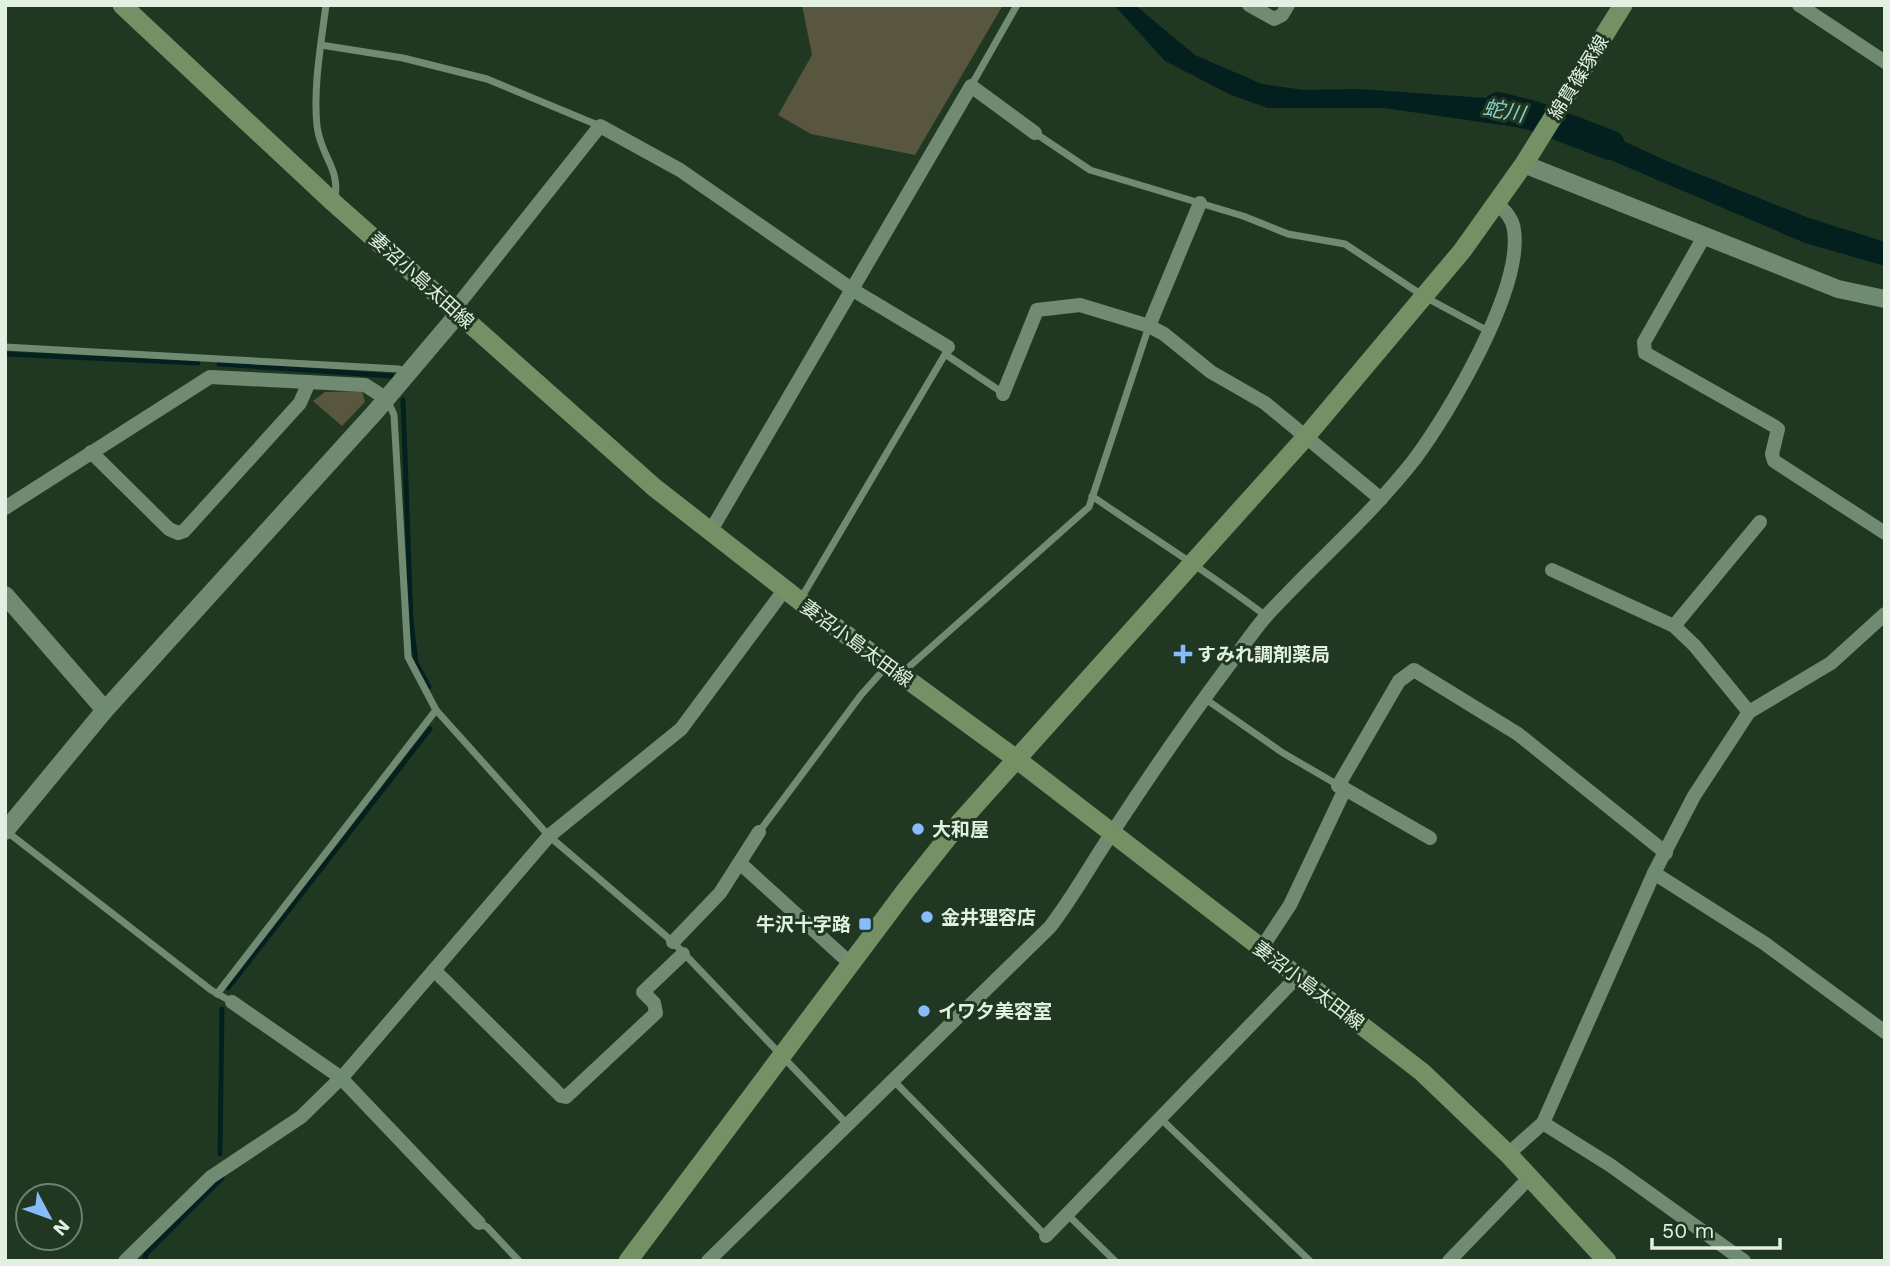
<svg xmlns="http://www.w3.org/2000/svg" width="1890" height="1266" font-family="'Work Sans','Noto Sans JP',sans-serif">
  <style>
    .green { fill: #58563e }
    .water { fill: #03201e }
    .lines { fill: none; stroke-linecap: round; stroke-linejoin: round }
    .stream { stroke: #03201e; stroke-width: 5 }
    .river { stroke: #03201e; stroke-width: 30 }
    .service { stroke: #708b71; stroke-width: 7 }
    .minor { stroke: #708b71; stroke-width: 14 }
    .tertiary { stroke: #708b71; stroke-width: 18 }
    .secondary { stroke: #759064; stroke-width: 19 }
    .poi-dot { fill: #87bbfb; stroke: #203822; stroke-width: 2.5 }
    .labels { text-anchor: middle; stroke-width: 6; stroke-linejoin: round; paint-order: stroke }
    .street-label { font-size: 19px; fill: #e1f0e1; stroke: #203822 }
    .poi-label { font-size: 19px; font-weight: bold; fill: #e1f0e1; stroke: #203822; text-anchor: start }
    .water-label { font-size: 21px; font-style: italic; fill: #88d1cb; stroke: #203822 }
  </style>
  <rect width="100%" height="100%" fill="#203822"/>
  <g class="green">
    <polygon points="802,5 1003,5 915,155 811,134 778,115 812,55"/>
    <polygon points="362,391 365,402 342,426 313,401 325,392"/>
  </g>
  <g class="water">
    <polygon points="1114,5 1135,5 1195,55 1262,84 1304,90 1360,89 1486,98 1540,111 1529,129 1384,108 1268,108 1231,95 1165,61"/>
    <polygon points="1578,120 1669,162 1809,218 1885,242 1885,266 1805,243 1566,141"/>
  </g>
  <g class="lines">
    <g class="stream">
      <polyline points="5,354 198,363"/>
      <polyline points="219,364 392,376"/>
      <polyline points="403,400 411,621 416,663 429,687"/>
      <polyline points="228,988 430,729"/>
      <polyline points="220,1154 222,1009"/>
      <polyline points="144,1261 146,1254 222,1178"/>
    </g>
    <polyline class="river" points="1498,107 1534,116 1610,145"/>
    <g class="service">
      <path d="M326,5C321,44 313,88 317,126C321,158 340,166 335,199"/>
      <polyline points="321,45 403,58 487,79 600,126"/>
      <polyline points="971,86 1017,5"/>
      <polyline points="1035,133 1090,170 1243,216 1288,234 1345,244 1425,297 1488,331"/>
      <polyline points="5,347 399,369 405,373"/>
      <polyline points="945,354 1003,393"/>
      <polyline points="387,399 394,415 408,657 436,710 549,836 673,942 848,1125"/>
      <path d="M1092,496C1151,537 1210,573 1266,616"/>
      <polyline points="800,600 944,356"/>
      <polyline points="902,673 1089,507 1149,326"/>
      <polyline points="1204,698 1283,753 1338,785"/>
      <polyline points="6,831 211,990 232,1002"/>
      <polyline points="759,832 861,695 886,667"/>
      <polyline points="217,994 436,710"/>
      <polyline points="894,1081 1046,1236"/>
      <polyline points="1160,1118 1310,1261"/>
      <polyline points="1068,1215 1115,1261"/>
      <polyline points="479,1223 487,1227 519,1261"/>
    </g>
    <g class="minor">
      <polyline points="1249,5 1274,19 1282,15 1288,5"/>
      <polyline points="1799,5 1885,62"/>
      <polyline points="1705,235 1644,342 1645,353 1774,426 1778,429 1772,454 1774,461 1885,533"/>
      <polyline points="459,313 461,301 600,126 680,170 853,290 948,347"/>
      <polyline points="1149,326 1200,203"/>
      <polyline points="1003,394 1037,310 1080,305 1149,326 1164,334 1211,372 1265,403 1381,499"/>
      <polyline points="91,452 169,529 178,533 184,531 300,403 309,382"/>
      <polyline points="5,508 210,377 365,385 387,399"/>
      <polyline points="710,532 971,86 1035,133"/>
      <polyline points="1552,570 1674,626 1695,646 1749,712"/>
      <polyline points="1674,626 1760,522"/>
      <polyline points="1345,789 1430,838"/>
      <polyline points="741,864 851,964"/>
      <polyline points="1654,873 1764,943 1885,1032"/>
      <polyline points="673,942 720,893 759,832"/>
      <polyline points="1261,949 1290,905 1345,789 1338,786 1399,681 1414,670 1518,734 1666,853"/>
      <polyline points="434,970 561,1096 566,1097 656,1013 654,1003 643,992 683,954"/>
      <polyline points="232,1002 340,1077 479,1223"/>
      <polyline points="1543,1123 1610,1165 1744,1261"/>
      <polyline points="1508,1154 1543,1123 1654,873 1694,796 1749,712 1831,663 1885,614"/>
      <polyline points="1046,1236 1298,976"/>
      <polyline points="125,1261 211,1177 301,1117 345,1074 549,836 681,729 785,589"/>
      <path d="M708,1261L1050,927C1074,896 1092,862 1114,830C1150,775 1187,721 1226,669C1240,651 1253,631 1268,614C1316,562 1370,516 1414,460C1449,413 1523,289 1514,230C1513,219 1505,211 1498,204"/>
      <polyline points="1449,1261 1530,1177"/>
    </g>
    <g class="tertiary">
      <polyline points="1524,164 1838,289 1885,299"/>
      <polyline points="5,595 105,710"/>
      <polyline points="5,831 105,710 376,411 459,313"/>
    </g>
    <g class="secondary">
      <polyline points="122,5 334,203 655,488 800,601 1015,758 1422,1072 1508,1154 1607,1261"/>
      <polyline points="628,1261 906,890 961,821 1304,439 1462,251 1524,164 1623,5"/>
    </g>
  </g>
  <g class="poi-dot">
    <path d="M1179.5 643.5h7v7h7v7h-7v7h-7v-7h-7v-7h7z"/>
    <circle cx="918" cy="829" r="7"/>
    <circle cx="927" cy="917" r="7"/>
    <rect x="858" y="917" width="14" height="14" rx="3.5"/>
    <circle cx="924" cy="1011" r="7"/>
  </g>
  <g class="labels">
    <g class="street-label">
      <text transform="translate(1578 77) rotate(-58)" y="7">綿貫篠塚線</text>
      <text transform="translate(422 280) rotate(42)" y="7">妻沼小島太田線</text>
      <text transform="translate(857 643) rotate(36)" y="7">妻沼小島太田線</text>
      <text transform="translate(1309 985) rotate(37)" y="7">妻沼小島太田線</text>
    </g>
    <g class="poi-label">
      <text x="1197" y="661">すみれ調剤薬局</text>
      <text x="932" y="836">大和屋</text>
      <text x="941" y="924">金井理容店</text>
      <text x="851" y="931" text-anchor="end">牛沢十字路</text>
      <text x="938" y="1018">イワ夕美容室</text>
    </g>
    <g class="water-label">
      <text transform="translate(1504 111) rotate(10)" y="7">蛇川</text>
    </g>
  </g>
  <rect width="1890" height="1266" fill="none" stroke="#e1f0e1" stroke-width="14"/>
  <g transform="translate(49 1217) rotate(131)"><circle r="33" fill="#203822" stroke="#6d826e" stroke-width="2"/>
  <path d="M0-5L12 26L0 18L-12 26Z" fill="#87bbfb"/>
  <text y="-10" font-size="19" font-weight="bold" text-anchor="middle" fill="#e1f0e1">N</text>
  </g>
  <path d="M1652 1238v10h128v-10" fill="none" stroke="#e1f0e1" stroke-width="3.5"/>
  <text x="1662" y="1238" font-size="21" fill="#e1f0e1" stroke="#203822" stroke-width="5" paint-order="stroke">50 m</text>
</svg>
